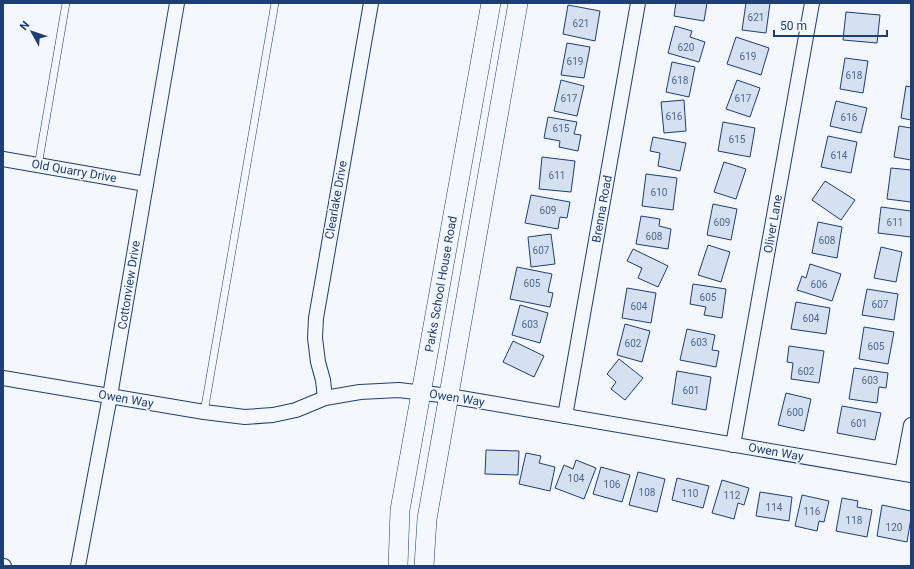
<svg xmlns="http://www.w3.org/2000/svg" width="914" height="569" font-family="Roboto,sans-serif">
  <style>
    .building { fill: #d5e0f0; stroke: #1d3f73 }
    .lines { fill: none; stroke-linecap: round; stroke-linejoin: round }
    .lane-casing { stroke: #1d3f73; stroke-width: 8 }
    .street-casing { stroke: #1d3f73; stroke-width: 16 }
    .secondary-casing { stroke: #1d3f73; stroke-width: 20 }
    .lane { stroke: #f4f7fb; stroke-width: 7 }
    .street { stroke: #f4f7fb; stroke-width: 14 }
    .secondary { stroke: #f4f7fb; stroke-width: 19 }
    .labels { text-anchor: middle; stroke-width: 3; stroke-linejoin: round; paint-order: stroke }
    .number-label { font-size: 10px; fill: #4b6792 }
    .street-label { font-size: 12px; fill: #1d3f73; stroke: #f4f7fb }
  </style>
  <rect width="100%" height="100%" fill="#f4f7fb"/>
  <g class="building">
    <polygon points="676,3 707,3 704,21 674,16"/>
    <polygon points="746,3 770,3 766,33 742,30"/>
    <polygon points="568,5 600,11 595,41 563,34"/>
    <polygon points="846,12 880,15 877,43 843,40"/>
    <polygon points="675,26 692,31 690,37 705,42 699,62 668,53"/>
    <polygon points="736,37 769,48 761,75 727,64"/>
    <polygon points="567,43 590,47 584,78 561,75"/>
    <polygon points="845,58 868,61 863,93 840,89"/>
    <polygon points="672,62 695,67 689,97 666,92"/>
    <polygon points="561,80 584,86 577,116 554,111"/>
    <polygon points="737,80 760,88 750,117 726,109"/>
    <polygon points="906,86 911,87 911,120 901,118"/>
    <polygon points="684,100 686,131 664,133 661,102"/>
    <polygon points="836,101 867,108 861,133 830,126"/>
    <polygon points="548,117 577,122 574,134 581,135 578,151 559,147 560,141 544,138"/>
    <polygon points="723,122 755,128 750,157 718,151"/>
    <polygon points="899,126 911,128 911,160 894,157"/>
    <polygon points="828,136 857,142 851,173 821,167"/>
    <polygon points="653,137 686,143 680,171 658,166 660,153 650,151"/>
    <polygon points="542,157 575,161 571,192 539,189"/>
    <polygon points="724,162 746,169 736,199 714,192"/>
    <polygon points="891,168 911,170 911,202 887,199"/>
    <polygon points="646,174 677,178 673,210 642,206"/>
    <polygon points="825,181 855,200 841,220 812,200"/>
    <polygon points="531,195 570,202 567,218 560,217 558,229 525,223"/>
    <polygon points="713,204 737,209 731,240 707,235"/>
    <polygon points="881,207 911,211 911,237 878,233"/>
    <polygon points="641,216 660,219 659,226 671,229 668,249 636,244"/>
    <polygon points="818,222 842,227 837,258 812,253"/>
    <polygon points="551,234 555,264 531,267 528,237"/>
    <polygon points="708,245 730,252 721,282 698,275"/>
    <polygon points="881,247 902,252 896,282 874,278"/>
    <polygon points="633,249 668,266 658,287 638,278 642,268 627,261"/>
    <polygon points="810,264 841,274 832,301 797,290 802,276 806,278"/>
    <polygon points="517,267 552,274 548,292 553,293 550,307 510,299"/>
    <polygon points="693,284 726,289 722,318 704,315 706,307 690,304"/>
    <polygon points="627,288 656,293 651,323 622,318"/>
    <polygon points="867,289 898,294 894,320 862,315"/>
    <polygon points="796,302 830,308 826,334 791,329"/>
    <polygon points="520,305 548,313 540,343 512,335"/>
    <polygon points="625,324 650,331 642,362 617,355"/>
    <polygon points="864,327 894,332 888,364 859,359"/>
    <polygon points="687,329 715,335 712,350 719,351 716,367 680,360"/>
    <polygon points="513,341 544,356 534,377 503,362"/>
    <polygon points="789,346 824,351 819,383 791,379 793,363 787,362"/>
    <polygon points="619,359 643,378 625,400 611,389 616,382 607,374"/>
    <polygon points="854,368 888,373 886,388 879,387 877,403 849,399"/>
    <polygon points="677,371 711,377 706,410 672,404"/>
    <polygon points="786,393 811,399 804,431 778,425"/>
    <polygon points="842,406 881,413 875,440 837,433"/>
    <polygon points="486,450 519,451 518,475 485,474"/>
    <polygon points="526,453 541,456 539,463 555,467 550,491 519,484"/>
    <polygon points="576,460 596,468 584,499 555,488 564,465 573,469"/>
    <polygon points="601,467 630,475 622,502 593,494"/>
    <polygon points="638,472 665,479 657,512 629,505"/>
    <polygon points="677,478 709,486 703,508 672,500"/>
    <polygon points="722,480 749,488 744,505 738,503 734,519 712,513"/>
    <polygon points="760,492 792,497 789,521 756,516"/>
    <polygon points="802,495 829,501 824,522 819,521 817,531 795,526"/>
    <polygon points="842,498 858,501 857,507 872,510 867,537 836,531"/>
    <polygon points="882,505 911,511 911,518 907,542 877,536"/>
  </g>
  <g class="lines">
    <defs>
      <g id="lane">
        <polyline points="38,166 66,3"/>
        <polyline points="204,412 275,3"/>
      </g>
      <g id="street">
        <polyline points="3,159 146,184"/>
        <polyline points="3,378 204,412 245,417 273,415 296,410 325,398 360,392 399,390 449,396 911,475"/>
        <polyline points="325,398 323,380 318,362 315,338 316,318 371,3"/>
        <polyline points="565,416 638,3"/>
        <polyline points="733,445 812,3"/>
        <polyline points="902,473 911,425"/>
        <polyline points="3,566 4,566"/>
        <polyline points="78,566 110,396 146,184 177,3"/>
      </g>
      <g id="secondary">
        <polyline points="398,566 400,510 491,3"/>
        <polyline points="424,566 427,519 518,3"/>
      </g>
    </defs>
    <use href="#lane" class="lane-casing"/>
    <use href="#street" class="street-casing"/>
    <use href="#secondary" class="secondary-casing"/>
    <use href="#lane" class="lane"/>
    <use href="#street" class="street"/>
    <use href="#secondary" class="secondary"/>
  </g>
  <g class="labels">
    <g class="number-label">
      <text x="756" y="21">621</text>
      <text x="581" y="27">621</text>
      <text x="686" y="51">620</text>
      <text x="748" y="60">619</text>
      <text x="575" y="65">619</text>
      <text x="854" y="79">618</text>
      <text x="680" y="84">618</text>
      <text x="569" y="102">617</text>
      <text x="743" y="102">617</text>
      <text x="674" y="120">616</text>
      <text x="849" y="121">616</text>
      <text x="561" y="132">615</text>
      <text x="737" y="143">615</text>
      <text x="839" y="159">614</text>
      <text x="557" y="179">611</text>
      <text x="659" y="196">610</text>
      <text x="548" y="214">609</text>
      <text x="722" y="226">609</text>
      <text x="895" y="226">611</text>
      <text x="654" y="240">608</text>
      <text x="827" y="244">608</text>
      <text x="541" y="254">607</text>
      <text x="532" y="287">605</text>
      <text x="819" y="288">606</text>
      <text x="708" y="301">605</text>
      <text x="880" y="308">607</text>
      <text x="639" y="310">604</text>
      <text x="811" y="322">604</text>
      <text x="530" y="328">603</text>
      <text x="699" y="346">603</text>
      <text x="633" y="347">602</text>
      <text x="876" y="350">605</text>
      <text x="806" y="375">602</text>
      <text x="870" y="384">603</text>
      <text x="691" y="394">601</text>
      <text x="795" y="416">600</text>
      <text x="859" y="427">601</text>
      <text x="576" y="482">104</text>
      <text x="612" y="488">106</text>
      <text x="647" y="496">108</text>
      <text x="690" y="497">110</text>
      <text x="732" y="499">112</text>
      <text x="774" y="511">114</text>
      <text x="812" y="515">116</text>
      <text x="854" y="524">118</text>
      <text x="894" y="531">120</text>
    </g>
    <g class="street-label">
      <text transform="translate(74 171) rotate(10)" y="4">Old Quarry Drive</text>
      <text transform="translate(336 200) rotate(-80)" y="4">Clearlake Drive</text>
      <text transform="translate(602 209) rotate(-80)" y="4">Brenna Road</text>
      <text transform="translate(773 224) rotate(-80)" y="4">Oliver Lane</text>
      <text transform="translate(441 284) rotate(-80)" y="4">Parks School House Road</text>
      <text transform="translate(129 285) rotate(-81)" y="4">Cottonview Drive</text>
      <text transform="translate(457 398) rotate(9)" y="4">Owen Way</text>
      <text transform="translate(126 399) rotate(10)" y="4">Owen Way</text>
      <text transform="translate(776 452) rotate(10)" y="4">Owen Way</text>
    </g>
  </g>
  <rect width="914" height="569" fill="none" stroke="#1d3f73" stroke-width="8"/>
  <g transform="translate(32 32) rotate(310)" stroke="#f4f7fb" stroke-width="3" paint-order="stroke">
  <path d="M0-3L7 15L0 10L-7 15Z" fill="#1d3f73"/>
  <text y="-6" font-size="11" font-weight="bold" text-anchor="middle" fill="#1d3f73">N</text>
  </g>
  <path d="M774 30v6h113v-6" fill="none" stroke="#1d3f73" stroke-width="2"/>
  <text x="780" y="30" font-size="12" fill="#1d3f73" stroke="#f4f7fb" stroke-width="3" paint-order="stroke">50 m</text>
</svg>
